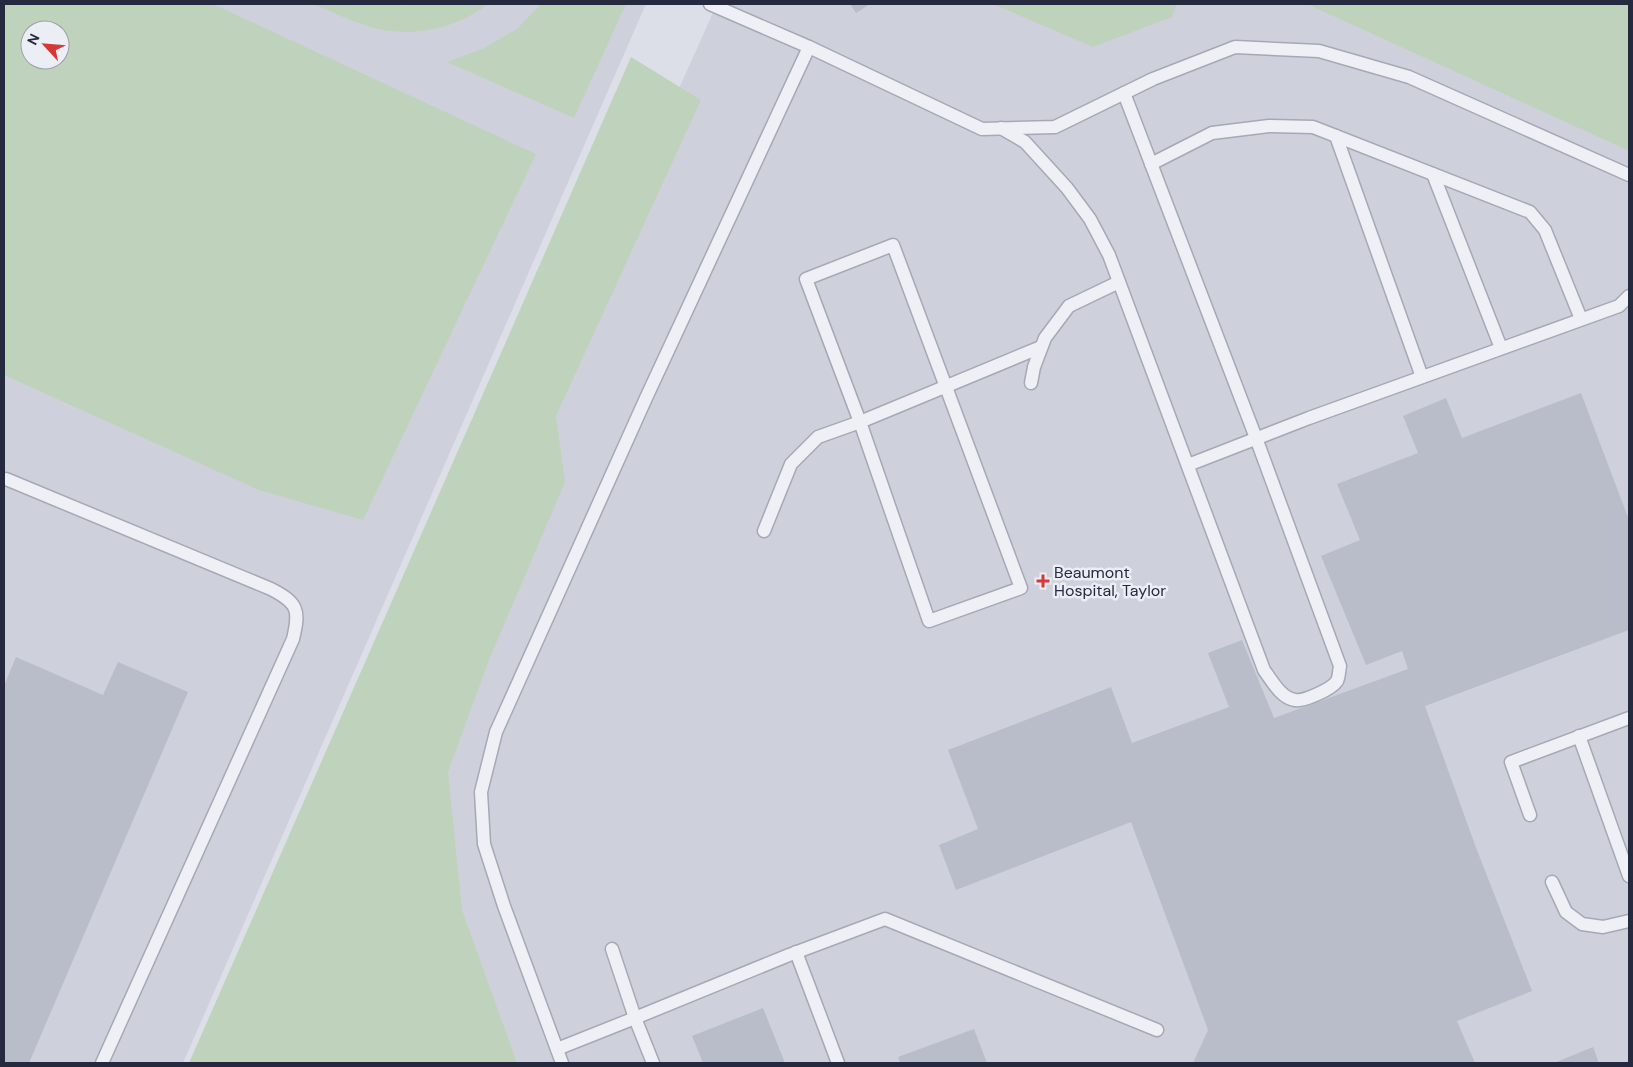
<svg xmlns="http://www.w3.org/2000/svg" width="1633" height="1067" font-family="'DM Sans',sans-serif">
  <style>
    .built { fill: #ced1dc; fill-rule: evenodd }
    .green { fill: #bfd2bc; fill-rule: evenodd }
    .building { fill: #b9bdca }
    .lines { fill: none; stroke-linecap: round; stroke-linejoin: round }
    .service-casing { stroke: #a5a9b4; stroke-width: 15 }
    .service { stroke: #eff0f5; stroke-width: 12 }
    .poi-dot { fill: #d63737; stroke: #ebeef5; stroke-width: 2 }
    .labels { text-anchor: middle; stroke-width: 5; stroke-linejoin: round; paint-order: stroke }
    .poi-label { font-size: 16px; fill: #252a3e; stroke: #ebeef5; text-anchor: start }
  </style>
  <rect width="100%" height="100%" fill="#dcdfe7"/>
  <g class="built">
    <path d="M4,4H646L183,1063H4ZM30,30H60V60H30Z"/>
    <polygon points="717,4 1434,4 1629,98 1629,1063 240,1063"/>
  </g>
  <g class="green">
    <path d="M4,4H213L536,154L363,520L259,490L4,375ZM30,30H60V60H30Z"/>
    <path d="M314,4H400L406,6L407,4H488C455,30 407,39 367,26C349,20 331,12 314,4Z"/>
    <polygon points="541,4 626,4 574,118 447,62 482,49 517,29"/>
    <polygon points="993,4 1177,4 1172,17 1093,47"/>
    <polygon points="1307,4 1629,4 1629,151"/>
    <polygon points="631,57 701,100 556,416 565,482 489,660 448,772 462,910 517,1063 189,1063"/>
  </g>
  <g class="building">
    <polygon points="850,4 870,4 856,13"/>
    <polygon points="1581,393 1629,520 1629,630 1425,706 1475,845 1532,991 1457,1021 1475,1063 1193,1063 1208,1030 1131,822 956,890 939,845 978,829 948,750 1111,687 1132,743 1229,707 1208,653 1242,640 1274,718 1408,669 1402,651 1366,665 1321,556 1360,540 1337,484 1418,453 1403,416 1446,398 1462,438"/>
    <polygon points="16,657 103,695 118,662 188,692 29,1063 4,1063 4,686"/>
    <polygon points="763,1008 785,1063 703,1063 692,1036"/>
    <polygon points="974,1029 987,1063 900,1063 898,1057"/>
    <polygon points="1593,1047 1599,1063 1554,1063"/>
  </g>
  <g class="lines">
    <defs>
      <g id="service">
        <polyline points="710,4 809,47 982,129 1055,127 1153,79 1235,47 1319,51 1409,77 1629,175"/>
        <path d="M1001,128L1025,142L1067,188L1090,219L1109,255L1264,670C1272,681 1281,698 1295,700C1303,702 1332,689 1337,681C1339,677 1339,671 1340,666L1256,438L1124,93"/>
        <polyline points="1336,136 1422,377"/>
        <polyline points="1151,164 1212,133 1269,126 1313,127 1530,212 1545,230 1581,319"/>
        <polyline points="1433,174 1501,348"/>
        <polygon points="893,245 1021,588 929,621 860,422 806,279"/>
        <polyline points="1031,383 1034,367 1045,338 1069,306 1119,282"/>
        <polyline points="1188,465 1309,418 1619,306 1629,296"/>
        <path d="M6,479L271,589C298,603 300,610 293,639L102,1063"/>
        <polyline points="764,531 791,464 818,437 860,422 1041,347"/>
        <polyline points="1579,736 1629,876"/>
        <polyline points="1530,815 1511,762 1629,718"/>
        <polyline points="1552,882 1566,912 1582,924 1603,927 1629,921"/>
        <polyline points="612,949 635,1018 789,955 885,919 1157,1030"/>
        <polyline points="796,952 838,1063"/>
        <polyline points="557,1049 635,1018 653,1063"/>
        <polyline points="562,1063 504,906 484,844 481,792 496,732 646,398 809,47"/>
      </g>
    </defs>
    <use href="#service" class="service-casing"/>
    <use href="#service" class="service"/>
  </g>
  <path class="poi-dot" d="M1040.5 573.5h5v5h5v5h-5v5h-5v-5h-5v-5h5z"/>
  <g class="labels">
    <g class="poi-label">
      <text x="1054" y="578">Beaumont<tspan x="1054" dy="18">Hospital, Taylor</tspan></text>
    </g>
  </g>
  <rect width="1633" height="1067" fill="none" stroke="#252a3e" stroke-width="10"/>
  <g transform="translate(45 45) rotate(296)"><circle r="24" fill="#ebeef5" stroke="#9ca0ac"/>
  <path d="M0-4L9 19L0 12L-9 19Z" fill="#d63737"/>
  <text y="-8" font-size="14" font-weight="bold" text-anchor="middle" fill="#252a3e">N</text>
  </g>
</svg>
